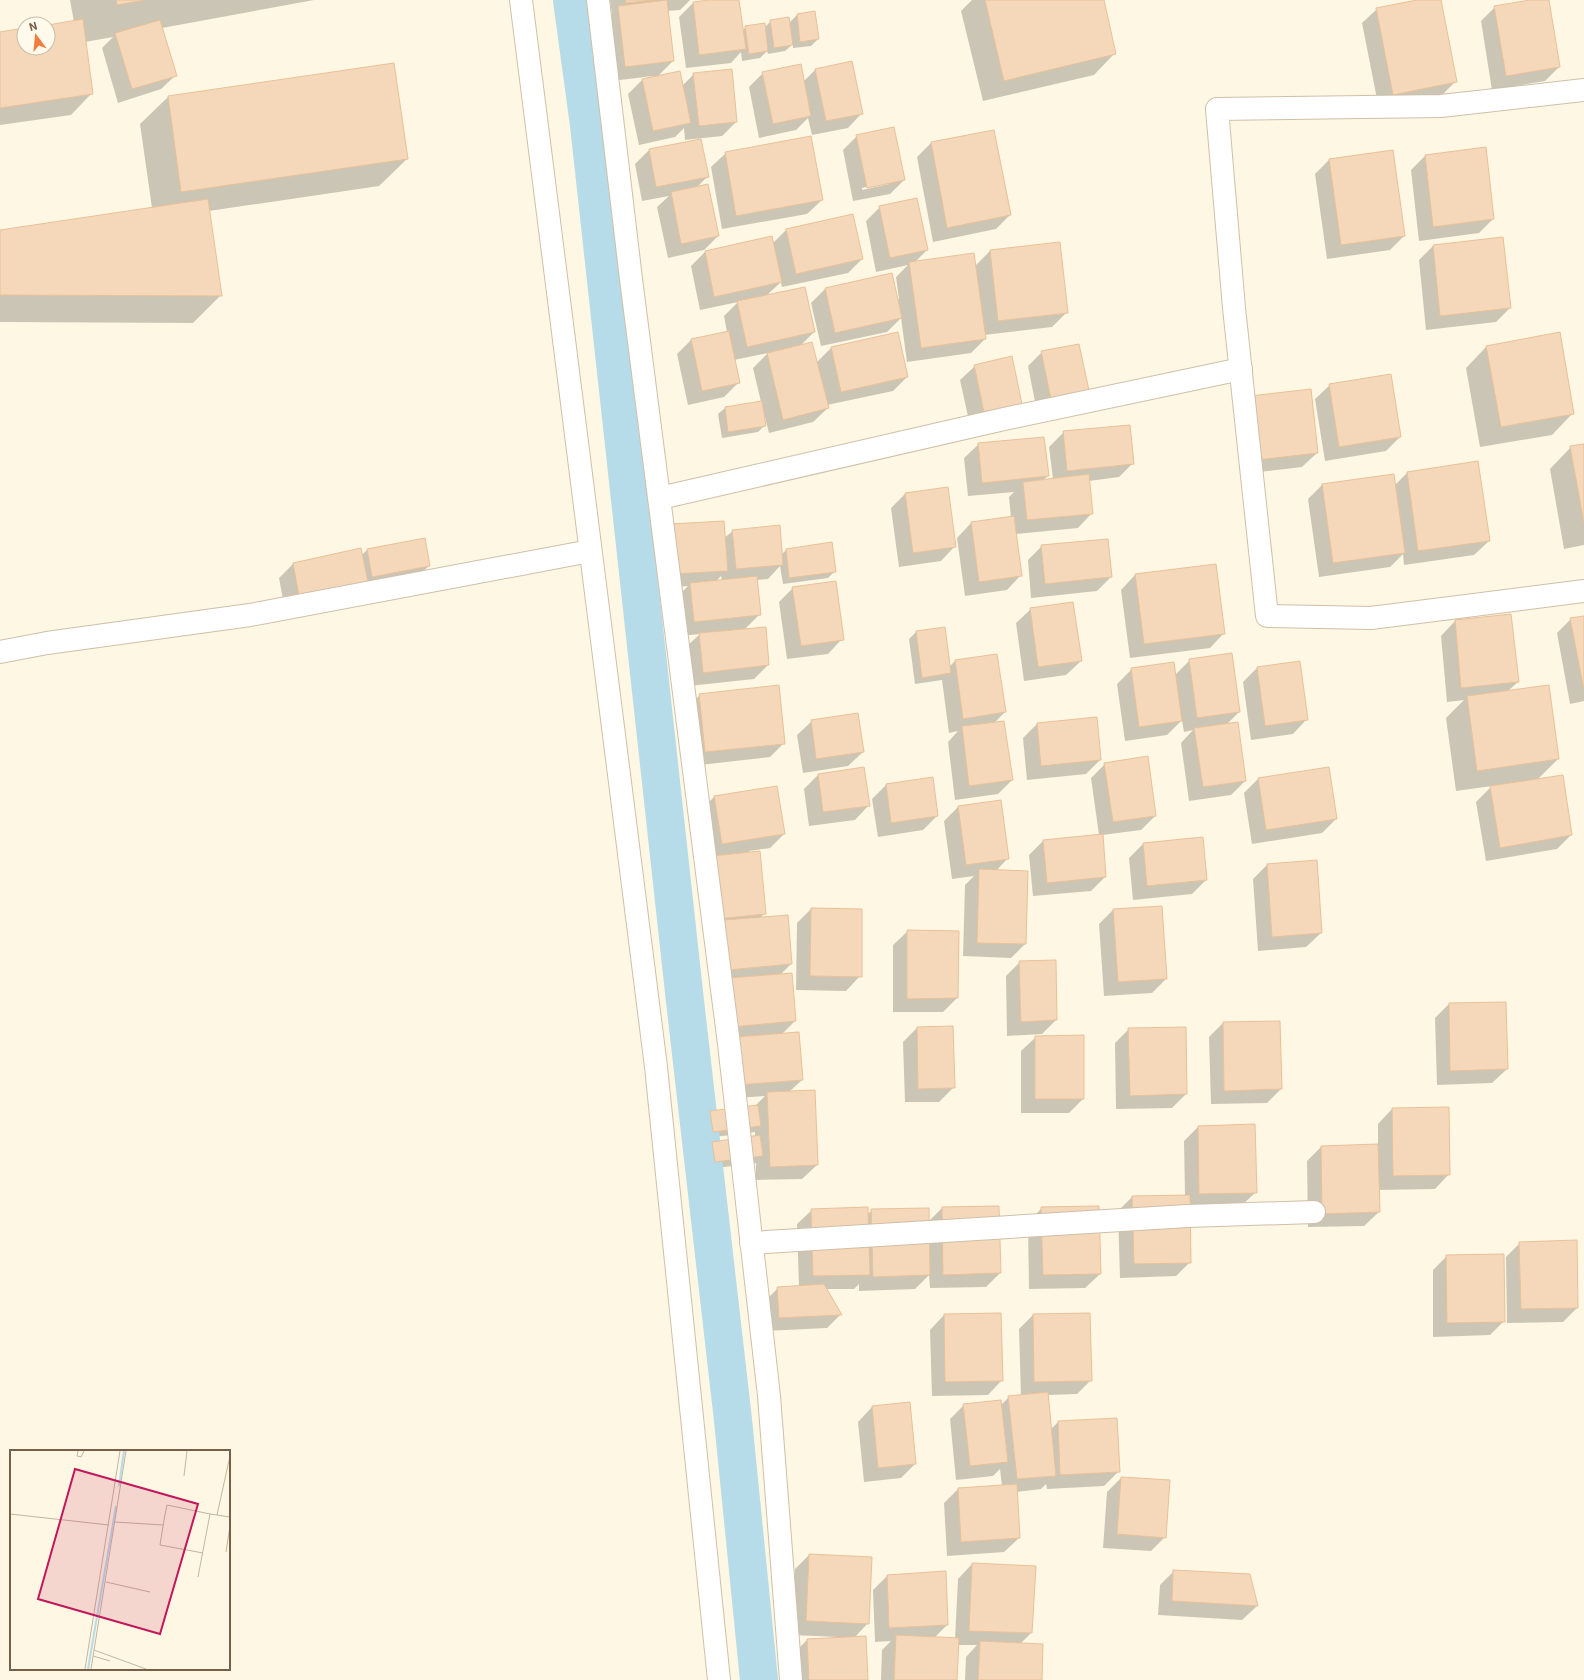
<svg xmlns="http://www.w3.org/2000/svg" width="1584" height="1680" font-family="Roboto,sans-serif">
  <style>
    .shadow { fill: #0003; fill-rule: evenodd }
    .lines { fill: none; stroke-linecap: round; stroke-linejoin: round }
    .canal { stroke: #b6dbe9; stroke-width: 38 }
    .building { fill: #f5d8b9; stroke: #e9c198 }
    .street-casing { stroke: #d0bfa9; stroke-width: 24 }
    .street { stroke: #fff; stroke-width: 22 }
    .inset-river { fill: none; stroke: #b6dbe9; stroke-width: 2 }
    .inset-road { fill: none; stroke: #c4b5a0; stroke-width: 1 }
    .view { fill: #c2185b; fill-opacity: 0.15; stroke: #c2185b; stroke-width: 2 }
    .inset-edge { fill: none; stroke: #785f47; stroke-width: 2 }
  </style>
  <rect width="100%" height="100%" fill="#fef7e3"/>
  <g class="shadow">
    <polygon points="70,0 314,0 162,28 176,75 161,89 118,103 102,48 113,37 85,42 92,93 71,115 0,125 0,33 24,29 24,48 48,48 48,26 74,22"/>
    <polygon points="610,0 690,0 680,10 667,11 673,61 657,77 682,86 694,74 736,122 722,136 685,140 684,128 675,137 639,145 628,94 642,80 654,77 653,76 612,81 605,21 612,14"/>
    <polygon points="716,0 738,0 742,31 746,27 764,28 771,21 789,23 797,15 815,12 818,39 811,46 793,48 793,44 785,51 768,54 767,51 760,58 742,61 741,52 731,63 686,68 679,17 693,3"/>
    <polygon points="972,0 1103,0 1115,53 1094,75 983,101 961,11"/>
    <polygon points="1423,0 1440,0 1455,82 1441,96 1379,109 1362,23 1377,9"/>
    <polygon points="1536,0 1548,0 1559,67 1545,81 1492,90 1481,21 1495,7"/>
    <polygon points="852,62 862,113 848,128 812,135 808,118 796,130 759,138 749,87 763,73 803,82 815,70"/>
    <polygon points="393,64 407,159 379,186 209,211 221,295 193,323 0,322 0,231 152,208 140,124 168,97"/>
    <polygon points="993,131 1010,215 996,229 933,242 917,157 931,143"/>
    <path d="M857,136L904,180L890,194L853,201L843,150ZM889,182V184L862,190V188Z"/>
    <polygon points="700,140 707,177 696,188 718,236 704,250 668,258 657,207 669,196 642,201 635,164 649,150"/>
    <polygon points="1485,149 1493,219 1479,233 1419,241 1411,170 1425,156"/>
    <polygon points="726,153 822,200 807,214 722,229 711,167"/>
    <polygon points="1329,160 1404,236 1390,250 1327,259 1315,174"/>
    <polygon points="880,207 927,250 915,262 975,266 990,251 1066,313 1052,327 984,335 985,339 971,353 907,362 901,318 887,332 821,346 811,303 825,289 899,299 896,277 908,265 876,272 866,221"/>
    <polygon points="786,230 862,259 848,273 782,287 781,282 766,296 814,332 800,346 816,363 831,348 907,377 893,391 827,405 828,408 813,422 769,433 765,417 764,417 765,425 758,432 722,438 718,414 725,408 761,402 753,368 768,353 734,360 739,382 724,397 688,405 677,354 691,340 727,332 724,316 738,302 700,310 691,266 705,252 773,243"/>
    <polygon points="1502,238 1510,308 1496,322 1426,330 1419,260 1433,246"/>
    <polygon points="1487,346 1573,413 1552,435 1480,447 1466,368"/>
    <polygon points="1042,352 1089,395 1038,417 1028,366"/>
    <polygon points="975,366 1022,409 971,430 960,380"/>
    <polygon points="1330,385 1400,437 1386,451 1325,461 1315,399"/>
    <polygon points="1236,411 1317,453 1302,467 1243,474"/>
    <polygon points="1064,432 1133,463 1119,477 1089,481 1092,513 1078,528 1015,534 1021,575 1007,590 965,596 957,538 971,523 1011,518 1009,497 1014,492 968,496 964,458 979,444 1048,476 1043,480 1053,479 1049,447"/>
    <polygon points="1584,445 1584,545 1564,549 1550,469 1571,447"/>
    <polygon points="1407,473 1489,541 1474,555 1404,565 1403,554 1390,567 1319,577 1308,499 1322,485 1394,486"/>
    <polygon points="947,488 955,546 941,561 899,567 891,508 905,494"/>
    <path d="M733,531L781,555L786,550L835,571L828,578L783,584L780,566L768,579L756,580L760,614L744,630L768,665L754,679L689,686L685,648L700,634L680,636L676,598L688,586L660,588ZM721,576L722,581H716Z"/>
    <polygon points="1042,546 1111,577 1097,591 1031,598 1028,560"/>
    <polygon points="367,550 429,566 414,580 285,610 279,578 293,564 361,556"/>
    <polygon points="1135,575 1224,633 1210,648 1130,658 1121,590"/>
    <polygon points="793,588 842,639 828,654 787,659 779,602"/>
    <polygon points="1031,609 1081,661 1066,675 1024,681 1016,623"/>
    <polygon points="1510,615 1518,682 1508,691 1558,759 1537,780 1562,776 1571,835 1557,849 1486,861 1476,802 1492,786 1456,791 1446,718 1464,700 1447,702 1441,636 1455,621"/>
    <polygon points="1584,617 1584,701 1570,704 1557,633 1571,619"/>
    <polygon points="944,628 949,667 955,661 996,655 1005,712 994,723 1012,780 998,794 955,800 948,742 958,731 949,733 942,680 915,684 909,639 916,632"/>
    <polygon points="1190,660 1239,712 1227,724 1245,781 1231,795 1189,801 1181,743 1193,730 1184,732 1182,720 1167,735 1125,741 1117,684 1132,669 1175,675"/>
    <polygon points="1257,668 1307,719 1293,734 1251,740 1243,682"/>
    <polygon points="700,695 784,743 770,757 691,766 686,709"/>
    <polygon points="812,721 863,752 848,766 803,773 797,735"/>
    <polygon points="1037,724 1100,760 1086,774 1027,780 1023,738"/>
    <polygon points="1105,764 1155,816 1141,830 1102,835 1105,877 1091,891 1033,896 1029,855 1044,840 1099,835 1091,778"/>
    <polygon points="818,775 869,805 855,820 809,826 804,789"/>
    <polygon points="932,778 937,816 923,830 878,837 872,799 886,785"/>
    <polygon points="1258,779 1336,819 1322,833 1252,844 1244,793"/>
    <polygon points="715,796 784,834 770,848 749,851 765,913 760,918 791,964 780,975 795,1021 782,1034 802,1080 789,1092 817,1165 802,1179 756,1180 756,1163 708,1169 706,1149 713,1143 755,1137 755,1132 706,1138 704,1119 711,1112 755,1106 765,1096 725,1099 714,932 703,933 697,871 700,811"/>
    <polygon points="958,807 1008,858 996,871 1025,944 1011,958 963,956 965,885 974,876 952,879 944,821"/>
    <polygon points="1143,844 1206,880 1192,894 1133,900 1129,858"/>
    <polygon points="1267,865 1321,933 1306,947 1258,951 1253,879"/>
    <polygon points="811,909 861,910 860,976 846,991 796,990 797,923"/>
    <polygon points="1113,910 1166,979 1152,993 1104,996 1099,924"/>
    <polygon points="908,931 957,998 943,1012 893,1012 893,945"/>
    <polygon points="1020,962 1056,1020 1042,1034 1007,1036 1006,976"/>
    <polygon points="1449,1004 1507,1069 1492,1083 1437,1085 1435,1018"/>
    <polygon points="1223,1023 1281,1089 1267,1103 1211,1104 1209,1037"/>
    <polygon points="917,1028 954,1087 939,1102 905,1102 903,1042"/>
    <polygon points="1129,1029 1186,1094 1172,1108 1116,1109 1115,1043"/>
    <polygon points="1036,1037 1083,1099 1069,1113 1021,1113 1021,1051"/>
    <polygon points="1448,1108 1449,1174 1435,1189 1378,1190 1379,1212 1364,1226 1308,1227 1307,1161 1321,1147 1378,1145 1378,1124 1392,1109"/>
    <polygon points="1198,1127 1256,1192 1241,1206 1189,1208 1190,1262 1176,1276 1120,1278 1118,1211 1132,1197 1185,1196 1184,1141"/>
    <polygon points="942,1208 1000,1273 986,1287 930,1288 929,1275 915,1289 859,1291 859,1284 854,1289 826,1289 841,1314 827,1328 765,1331 764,1302 778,1288 799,1287 797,1224 812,1210 867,1215 872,1210 928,1222"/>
    <polygon points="1042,1208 1100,1274 1085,1288 1029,1289 1028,1222"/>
    <polygon points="1520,1243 1577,1308 1563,1322 1507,1323 1506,1257"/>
    <polygon points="1447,1256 1504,1321 1490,1335 1433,1337 1433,1270"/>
    <polygon points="944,1315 1002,1380 988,1395 932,1396 930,1330"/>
    <polygon points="1033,1315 1091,1380 1077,1394 1048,1395 1051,1429 1058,1422 1119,1471 1104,1486 1047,1489 1046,1484 1041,1489 1016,1492 1019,1538 1004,1552 947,1556 944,1503 958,1489 1002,1486 1000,1469 993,1476 956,1480 950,1419 964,1405 1001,1405 1009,1397 1021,1396 1019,1329"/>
    <polygon points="872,1407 915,1464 901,1478 864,1482 858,1422"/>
    <polygon points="1121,1478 1165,1537 1151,1551 1103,1548 1107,1492"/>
    <polygon points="809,1555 868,1623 855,1637 867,1680 794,1680 793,1654 807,1640 838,1638 838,1637 792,1635 795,1569"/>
    <polygon points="972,1564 1031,1633 1020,1644 1041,1680 965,1680 966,1657 977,1645 958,1645 956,1680 881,1680 882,1650 891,1641 875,1642 873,1590 887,1576 945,1572 947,1625 934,1638 955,1639 958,1579"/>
    <polygon points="1174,1571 1257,1606 1242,1620 1158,1615 1160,1585"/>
  </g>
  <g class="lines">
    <polyline class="canal" points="572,0 589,125 685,1001 733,1420 759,1680"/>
  </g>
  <g class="building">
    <polygon points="116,0 145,0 117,5"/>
    <polygon points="625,0 655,0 626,3"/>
    <polygon points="667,0 674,61 625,67 618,6"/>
    <polygon points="709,0 739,0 746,49 699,55 693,2"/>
    <polygon points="985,0 1104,0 1116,54 1004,81"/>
    <polygon points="1417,0 1441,0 1457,82 1393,95 1376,8"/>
    <polygon points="1530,0 1549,0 1560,67 1506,76 1494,6"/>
    <polygon points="815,11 819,39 800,42 797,14"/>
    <polygon points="789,17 793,45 774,48 770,20"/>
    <polygon points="83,19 93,94 0,108 0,32 24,28 24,48 48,48 48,25"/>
    <polygon points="160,20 177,76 132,89 115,33"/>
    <polygon points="765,23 768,51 749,54 745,26"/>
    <polygon points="852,61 863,114 826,121 815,69"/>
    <polygon points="394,63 408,159 181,192 168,96"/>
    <polygon points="801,64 811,116 773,124 762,72"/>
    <polygon points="732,69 737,122 699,126 693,73"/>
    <polygon points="680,71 691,123 653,131 642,79"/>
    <polygon points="894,127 905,180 867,188 856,135"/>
    <polygon points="994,130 1011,215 947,228 931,142"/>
    <polygon points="811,136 823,200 736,216 725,152"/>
    <polygon points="701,139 709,177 656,187 649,149"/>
    <polygon points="1486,147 1494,219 1433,227 1425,155"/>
    <polygon points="1393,150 1405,236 1341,245 1329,159"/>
    <polygon points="708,184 719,236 681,244 671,192"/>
    <polygon points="917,198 928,250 890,258 879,206"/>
    <polygon points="208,199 222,296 0,295 0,230"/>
    <polygon points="853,214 863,259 796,274 786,229"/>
    <polygon points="772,236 782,282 714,297 705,251"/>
    <polygon points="1503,237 1511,308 1440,316 1433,245"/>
    <polygon points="1060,242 1068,313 998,321 990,250"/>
    <polygon points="974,253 986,339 921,348 909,262"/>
    <polygon points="892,273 902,318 835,333 825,288"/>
    <polygon points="805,287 815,332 747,347 737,301"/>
    <polygon points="729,331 740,383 702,391 691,339"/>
    <polygon points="898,332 908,377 841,392 831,347"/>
    <polygon points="1560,332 1574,414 1501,427 1486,346"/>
    <polygon points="812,342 829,408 783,420 767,353"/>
    <polygon points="1079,344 1090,395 1052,404 1041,351"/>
    <polygon points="1012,356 1023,409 985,417 974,365"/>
    <polygon points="1391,374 1401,437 1339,447 1329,384"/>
    <polygon points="1311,389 1318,453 1257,460 1250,396"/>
    <polygon points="762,401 766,426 728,432 725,407"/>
    <polygon points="1130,425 1134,464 1067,471 1063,431"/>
    <polygon points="1044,437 1049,476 982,483 978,443"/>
    <polygon points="1584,444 1584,523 1570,446"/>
    <polygon points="1478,461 1490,541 1418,551 1407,472"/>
    <polygon points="1089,474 1093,514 1027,520 1023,482"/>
    <polygon points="1394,474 1405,553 1333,563 1322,484"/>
    <polygon points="948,487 956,547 913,553 905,493"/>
    <polygon points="1014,516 1022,576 979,582 971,522"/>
    <polygon points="724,521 728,571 674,574 671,524"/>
    <polygon points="780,525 783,565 736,569 732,530"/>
    <polygon points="425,538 430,566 372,577 367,549"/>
    <polygon points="1108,539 1112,577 1045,584 1041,545"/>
    <polygon points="832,542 836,572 789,578 786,549"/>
    <polygon points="361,548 368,582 299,596 293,563"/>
    <polygon points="1216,564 1225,634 1144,644 1135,574"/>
    <polygon points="757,576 761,615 694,622 690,583"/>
    <polygon points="836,581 844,640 801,646 792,587"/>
    <polygon points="1073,602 1082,661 1038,667 1030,608"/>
    <polygon points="1511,614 1519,682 1461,688 1455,620"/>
    <polygon points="1584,616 1584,690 1570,618"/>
    <polygon points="766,627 769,665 703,673 699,633"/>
    <polygon points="945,627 951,673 922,678 916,631"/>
    <polygon points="1232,653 1240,712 1197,718 1189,659"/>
    <polygon points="997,654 1006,712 963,719 955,660"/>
    <polygon points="1300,661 1308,720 1265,726 1257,667"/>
    <polygon points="1174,662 1182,721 1139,727 1131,668"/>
    <polygon points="779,685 785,744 705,752 699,694"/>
    <polygon points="1549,685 1559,759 1477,771 1467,696"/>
    <polygon points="858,713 864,752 816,759 811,720"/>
    <polygon points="1097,717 1101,760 1041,766 1037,723"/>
    <polygon points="1004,721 1013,780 969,786 962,726"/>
    <polygon points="1238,722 1246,781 1203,787 1194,728"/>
    <polygon points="1148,756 1156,816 1113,822 1104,763"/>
    <polygon points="864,767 870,806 823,812 818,774"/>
    <polygon points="1329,767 1337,819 1266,830 1258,778"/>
    <polygon points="1563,775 1572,835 1500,848 1490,786"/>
    <polygon points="933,777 938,816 891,823 886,784"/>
    <polygon points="777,786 785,834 722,844 714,796"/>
    <polygon points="1001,800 1009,859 966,865 958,806"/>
    <polygon points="1103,834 1106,877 1047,883 1043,840"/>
    <polygon points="1203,837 1207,880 1147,886 1143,843"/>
    <polygon points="760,851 766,914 717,919 711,856"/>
    <polygon points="1317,860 1322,933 1272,937 1267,864"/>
    <polygon points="979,869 1028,871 1026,944 977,943"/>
    <polygon points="1162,906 1167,979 1118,982 1113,909"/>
    <polygon points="811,908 862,909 862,977 810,976"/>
    <polygon points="788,915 792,964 728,970 724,920"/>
    <polygon points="907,930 959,931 958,998 907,999"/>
    <polygon points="1056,960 1057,1020 1021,1022 1019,961"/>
    <polygon points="792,973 796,1021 732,1027 728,978"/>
    <polygon points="1506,1002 1508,1069 1450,1071 1449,1003"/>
    <polygon points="1280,1021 1282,1089 1224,1091 1223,1022"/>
    <polygon points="953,1026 955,1088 918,1089 917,1027"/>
    <polygon points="1186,1027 1187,1094 1130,1096 1128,1028"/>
    <polygon points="799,1032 803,1080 739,1085 735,1037"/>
    <polygon points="1084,1035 1084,1099 1035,1099 1035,1036"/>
    <polygon points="815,1090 818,1165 770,1167 767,1092"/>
    <polygon points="758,1105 761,1126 713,1132 710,1111"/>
    <polygon points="1449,1107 1450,1175 1393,1176 1392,1108"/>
    <polygon points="1255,1124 1257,1193 1199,1194 1198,1126"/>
    <polygon points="760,1135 763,1156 715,1162 712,1142"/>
    <polygon points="1378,1144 1380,1212 1322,1214 1321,1146"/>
    <polygon points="1190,1195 1191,1263 1134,1264 1132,1196"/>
    <polygon points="999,1206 1001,1273 943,1275 942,1207"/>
    <polygon points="1099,1206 1101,1274 1043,1275 1041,1207"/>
    <polygon points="868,1207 870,1275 813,1276 811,1209"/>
    <polygon points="929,1208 930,1275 873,1277 871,1209"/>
    <polygon points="1577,1240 1578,1308 1521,1309 1519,1242"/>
    <polygon points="1504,1254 1505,1322 1447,1323 1446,1255"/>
    <polygon points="824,1284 842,1315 779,1318 777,1287"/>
    <polygon points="1001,1313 1003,1381 945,1382 944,1314"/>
    <polygon points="1090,1313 1092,1381 1034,1382 1033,1314"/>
    <polygon points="1048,1392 1056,1476 1017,1479 1008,1396"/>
    <polygon points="1001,1400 1008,1462 970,1466 963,1404"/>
    <polygon points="910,1402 916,1464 878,1468 872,1406"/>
    <polygon points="1117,1418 1120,1472 1060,1475 1058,1421"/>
    <polygon points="1121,1477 1170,1480 1166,1538 1117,1534"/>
    <polygon points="1017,1484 1020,1538 961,1542 958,1488"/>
    <polygon points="809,1554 872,1557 869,1624 806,1621"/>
    <polygon points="972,1563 1036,1566 1032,1633 969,1631"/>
    <polygon points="1173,1570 1250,1574 1258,1606 1172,1601"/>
    <polygon points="946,1571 948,1625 889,1628 887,1575"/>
    <polygon points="896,1635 959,1638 957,1680 894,1680"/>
    <polygon points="866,1636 868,1680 809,1680 807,1639"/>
    <polygon points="980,1641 1043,1644 1042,1680 978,1680"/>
  </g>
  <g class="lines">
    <defs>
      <g id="street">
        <polyline points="521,0 656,1067 719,1680"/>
        <polyline points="598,0 631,279 729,1044 769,1396 791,1680"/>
        <polyline points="1584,90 1441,106 1217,109 1234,308 1267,616 1371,618 1584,591"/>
        <polyline points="660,498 1004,419 1241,369"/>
        <polyline points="0,652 47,643 250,615 590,551"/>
        <polyline points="751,1243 1187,1216 1314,1212"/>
      </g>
    </defs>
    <use href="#street" class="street-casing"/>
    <use href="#street" class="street"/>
  </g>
  <g transform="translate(10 1450)">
    <rect width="220" height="220" fill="#fef7e3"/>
    <path class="inset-river" d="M109,36L114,1M78,219L106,56"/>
    <path class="inset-road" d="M68,1L67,6L71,7L74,1M174,26L177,1M0,64L99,75M207,65L220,6M105,72L153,75M216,102L220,76M193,103L150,95L154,70L157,55L200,64M188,127L200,64L220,67M96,132L140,142M84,200L136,219M83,206L100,211M75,219L110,1M81,219L116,1"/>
    <path class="view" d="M65,19L188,54L150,184L28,149Z"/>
    <rect width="220" height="220" class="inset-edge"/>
  </g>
  <g transform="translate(36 36) rotate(344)"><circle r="19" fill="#fffaeb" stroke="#c9bca9"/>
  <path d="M0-3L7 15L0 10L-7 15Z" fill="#f17d3f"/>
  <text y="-6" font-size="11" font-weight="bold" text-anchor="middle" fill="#785f47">N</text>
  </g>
</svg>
